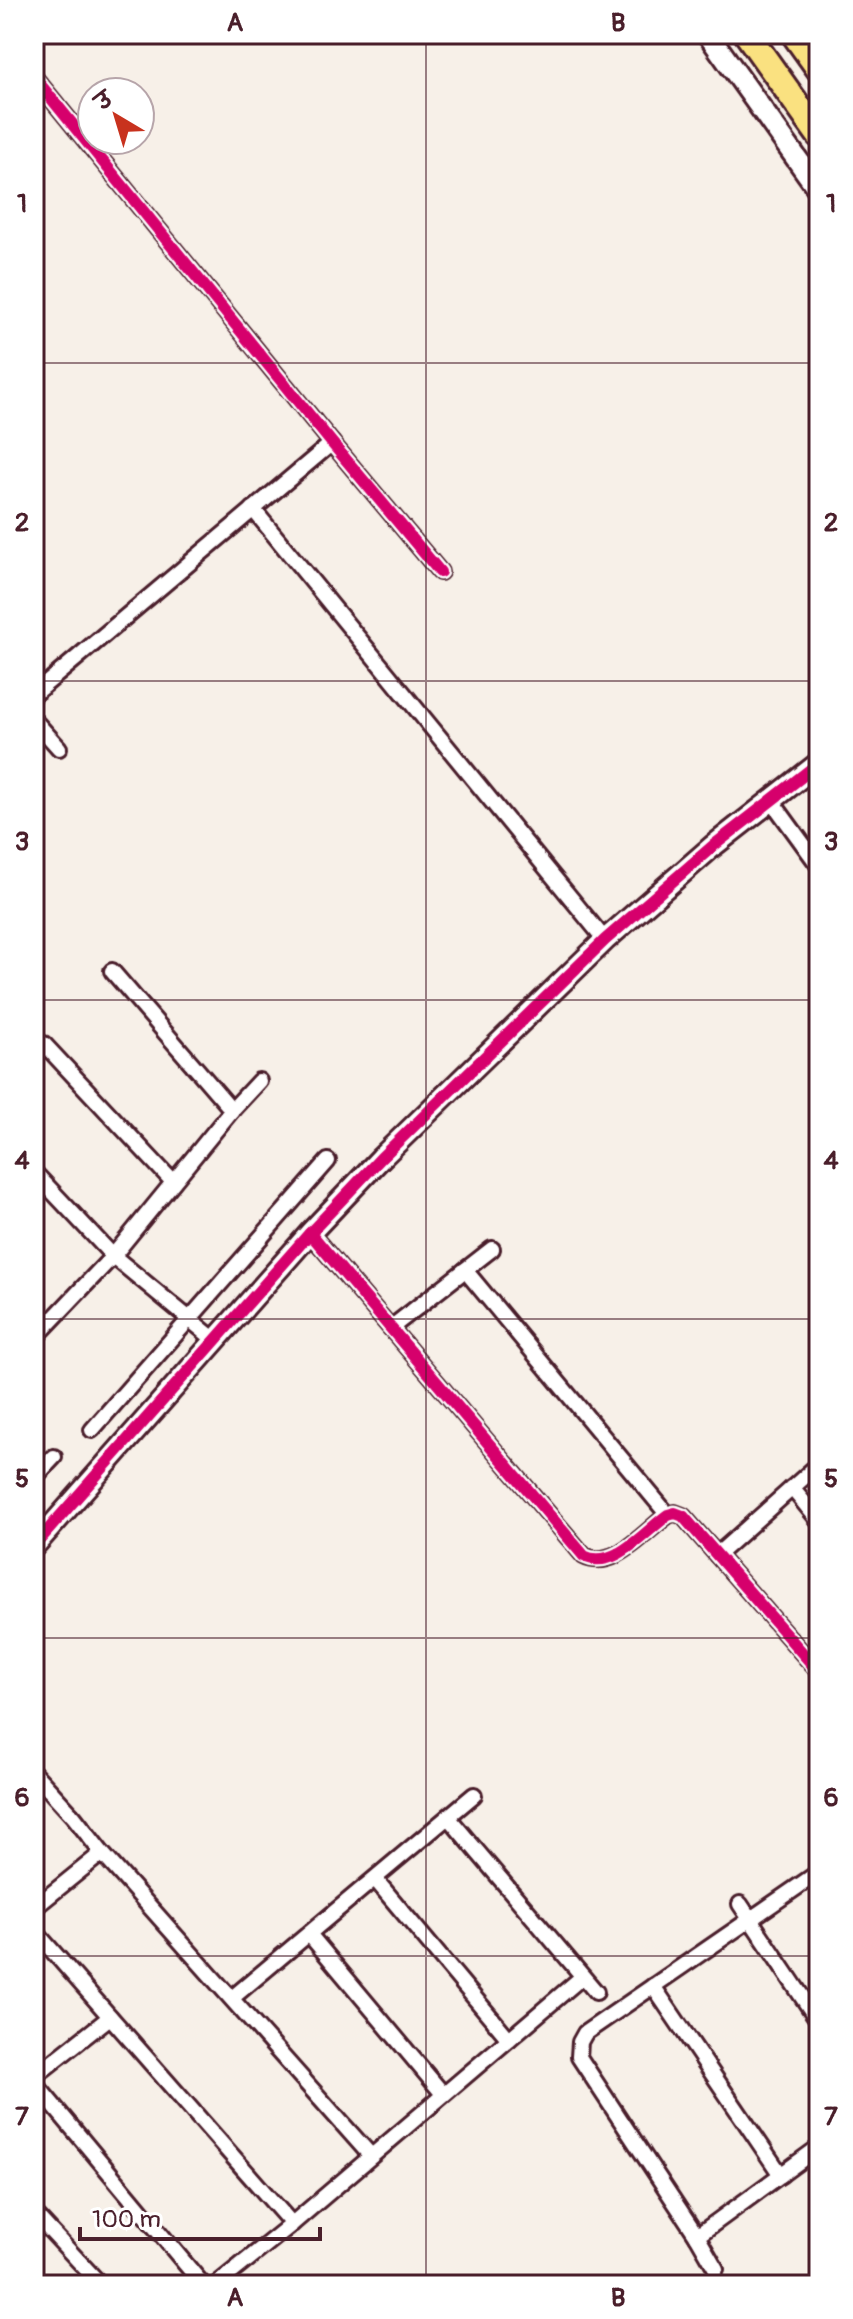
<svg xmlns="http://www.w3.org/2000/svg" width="853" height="2319" font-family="Pangolin,'Playpen Sans Deva',sans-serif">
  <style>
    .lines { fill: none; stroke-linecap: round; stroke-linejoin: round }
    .street-casing { stroke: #4a1f2b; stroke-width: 20 }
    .secondary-casing { stroke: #4a1f2b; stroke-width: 26 }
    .highway-casing { stroke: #4a1f2b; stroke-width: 30 }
    .street { stroke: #fff; stroke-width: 14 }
    .secondary { stroke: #fff; stroke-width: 20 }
    .highway { stroke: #fae180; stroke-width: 24 }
    .cycleway-casing { stroke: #fff; stroke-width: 17 }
    .cycleway { stroke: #d6006c; stroke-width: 12 }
    .grid { fill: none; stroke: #4a1f2b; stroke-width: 2; stroke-opacity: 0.55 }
    .neatline { fill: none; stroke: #4a1f2b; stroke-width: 3 }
    .grid-label { font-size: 26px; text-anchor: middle; font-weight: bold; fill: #4a1f2b }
  </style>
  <rect width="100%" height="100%" fill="#f7f0e8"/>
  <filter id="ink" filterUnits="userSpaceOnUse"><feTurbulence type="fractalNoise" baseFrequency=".0125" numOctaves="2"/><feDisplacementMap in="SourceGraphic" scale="16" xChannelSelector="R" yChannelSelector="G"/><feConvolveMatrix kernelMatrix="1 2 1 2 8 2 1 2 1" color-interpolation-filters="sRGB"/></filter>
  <g filter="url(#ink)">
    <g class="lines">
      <defs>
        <g id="street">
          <polyline points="34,77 332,443 440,572"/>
          <polyline points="253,509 605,940"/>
          <polyline points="34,694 332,443"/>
          <polyline points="34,720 59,748"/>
          <polyline points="771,800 819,866"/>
          <polyline points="112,971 232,1110"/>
          <polyline points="34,1042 44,1044 173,1182"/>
          <polyline points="34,1172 113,1256 216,1341"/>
          <path d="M310,1233L584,1556C614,1571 645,1531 668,1515L675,1513L683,1516L819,1672"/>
          <polyline points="465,1270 668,1515"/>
          <polyline points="34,1310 47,1324"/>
          <polyline points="392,1327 492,1249"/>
          <polyline points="34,1339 113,1256 232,1110 259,1081"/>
          <polyline points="92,1430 328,1161"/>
          <polyline points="34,1478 54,1457"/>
          <polyline points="792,1488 819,1521"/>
          <polyline points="717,1555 819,1464"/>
          <polyline points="34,1773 74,1817 102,1853 371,2156"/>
          <polyline points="448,1817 596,1992"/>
          <polyline points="375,1879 509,2039"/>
          <polyline points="740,1904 819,2022"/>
          <polyline points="34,1908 102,1853"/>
          <polyline points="34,1930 292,2224"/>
          <polyline points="309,1934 443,2094"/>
          <polyline points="653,1986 781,2175"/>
          <polyline points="232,1998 474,1795"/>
          <polyline points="34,2077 110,2017"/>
          <polyline points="34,2082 203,2285"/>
          <polyline points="34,2213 101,2285"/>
          <polyline points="697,2236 819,2147"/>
          <polyline points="716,2269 697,2236 579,2057 580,2042 585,2033 819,1872"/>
          <polyline points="216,2285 292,2224 582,1977"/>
        </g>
        <g id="secondary">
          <polyline points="708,34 819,190"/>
          <polyline points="34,1546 310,1233 381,1158 605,940 713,846 819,763"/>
        </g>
        <g id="highway">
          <polyline points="747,34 819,135"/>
          <polyline points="794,34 819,69"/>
        </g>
      </defs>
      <use href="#street" class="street-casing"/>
      <use href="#secondary" class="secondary-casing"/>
      <use href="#highway" class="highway-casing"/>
      <use href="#street" class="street"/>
      <use href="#secondary" class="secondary"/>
      <use href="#highway" class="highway"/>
      <defs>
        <g id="cycleway">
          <polyline points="34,77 332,443 440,572"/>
          <path d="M310,1233L584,1556C614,1571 645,1531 668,1515L675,1513L683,1516L819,1672"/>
          <polyline points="34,1546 310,1233 381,1158 605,940 713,846 819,763"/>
        </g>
      </defs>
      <use href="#cycleway" class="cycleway-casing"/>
      <use href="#cycleway" class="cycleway"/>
    </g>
  </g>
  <path class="grid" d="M426,34V2285M34,363H819M34,681H819M34,1000H819M34,1319H819M34,1638H819M34,1956H819"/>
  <rect width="853" height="2319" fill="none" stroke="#fff" stroke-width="88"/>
  <g transform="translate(116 116) rotate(322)"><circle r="38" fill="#ffffff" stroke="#b7a5aa" stroke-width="2"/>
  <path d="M0-6L14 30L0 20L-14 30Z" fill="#c8321e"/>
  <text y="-12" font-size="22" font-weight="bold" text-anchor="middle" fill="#4a1f2b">उ</text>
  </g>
  <path d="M80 2227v12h240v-12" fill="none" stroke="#4a1f2b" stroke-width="4"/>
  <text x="92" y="2227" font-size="24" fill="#4a1f2b" stroke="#ffffff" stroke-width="6" paint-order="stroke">100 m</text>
  <rect x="44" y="44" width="765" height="2231" class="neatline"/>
  <g class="grid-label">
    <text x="235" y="31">A</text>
    <text x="618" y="31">B</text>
    <text x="22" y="212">1</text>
    <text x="831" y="212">1</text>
    <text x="22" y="531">2</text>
    <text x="831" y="531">2</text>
    <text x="22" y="850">3</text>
    <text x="831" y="850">3</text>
    <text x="22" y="1169">4</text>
    <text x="831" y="1169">4</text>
    <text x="22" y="1487">5</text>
    <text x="831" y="1487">5</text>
    <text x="22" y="1806">6</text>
    <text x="831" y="1806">6</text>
    <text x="22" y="2125">7</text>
    <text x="831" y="2125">7</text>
    <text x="235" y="2306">A</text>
    <text x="618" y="2306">B</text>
  </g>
</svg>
